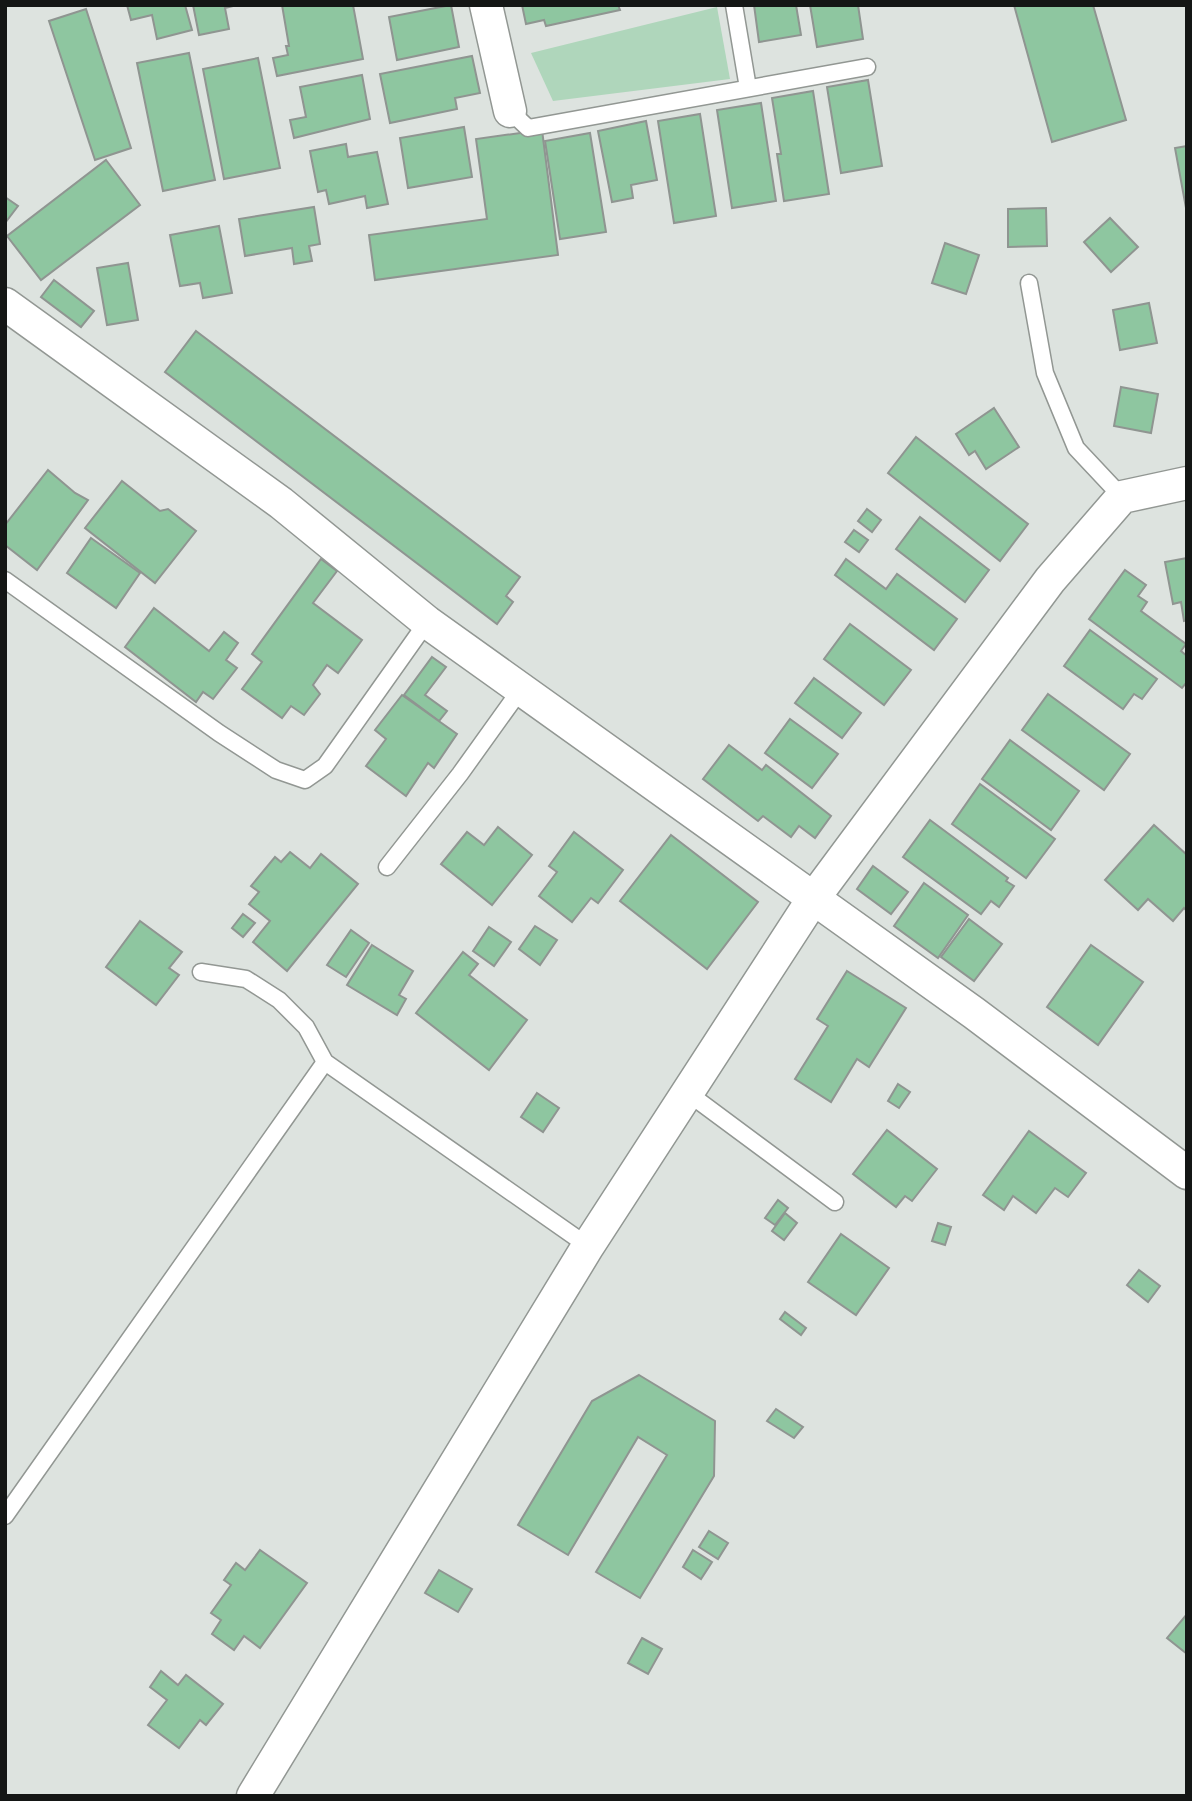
<svg xmlns="http://www.w3.org/2000/svg" width="1192" height="1801" font-family="'DM Sans',sans-serif">
  <style>
    .green { fill: #afd6bb }
    .building { fill: #8ec6a0; stroke: #8f9591; stroke-width: 2 }
    .lines { fill: none; stroke-linecap: round; stroke-linejoin: round }
    .lane-casing { stroke: #929793; stroke-width: 19 }
    .street-casing { stroke: #929793; stroke-width: 35 }
    .lane { stroke: #fff; stroke-width: 16 }
    .street { stroke: #fff; stroke-width: 32 }
  </style>
  <rect width="100%" height="100%" fill="#dde3df"/>
  <polygon class="green" points="717,7 730,79 553,101 531,53"/>
  <g class="building">
    <polygon points="127,5 185,5 192,30 157,39 152,15 131,20"/>
    <polygon points="193,5 237,5 225,8 229,29 199,35"/>
    <polygon points="282,5 353,5 363,59 277,76 273,58 288,55 286,46 289,46"/>
    <polygon points="451,5 459,47 397,60 389,17"/>
    <polygon points="522,5 618,5 620,10 546,26 544,20 526,24"/>
    <polygon points="754,5 796,5 801,35 759,42"/>
    <polygon points="810,5 858,5 863,39 817,47"/>
    <polygon points="1014,5 1093,5 1126,120 1052,142"/>
    <polygon points="86,9 131,148 95,160 49,21"/>
    <polygon points="189,53 215,180 163,191 137,63"/>
    <polygon points="472,56 480,93 455,98 457,109 390,123 380,74"/>
    <polygon points="258,58 280,168 224,179 203,69"/>
    <polygon points="362,75 370,119 294,138 290,120 306,117 300,87"/>
    <polygon points="868,80 882,166 841,173 827,87"/>
    <polygon points="813,91 829,194 784,201 777,154 781,154 772,98"/>
    <polygon points="761,103 776,201 732,208 717,110"/>
    <polygon points="700,114 716,216 674,223 658,121"/>
    <polygon points="646,121 657,180 631,185 633,198 612,202 598,131"/>
    <polygon points="464,127 472,177 408,188 400,138"/>
    <polygon points="542,130 558,255 375,280 369,235 487,219 476,139"/>
    <polygon points="590,133 606,232 560,239 545,141"/>
    <polygon points="346,144 348,157 377,152 388,204 367,208 365,196 329,204 326,190 318,192 310,151"/>
    <polygon points="1187,146 1187,208 1186,208 1175,148"/>
    <polygon points="106,160 140,205 41,280 7,236"/>
    <polygon points="5,197 18,206 5,223"/>
    <polygon points="314,207 320,244 309,246 312,261 294,264 292,248 245,256 239,219"/>
    <polygon points="1046,208 1047,246 1008,247 1008,209"/>
    <polygon points="1110,218 1138,247 1111,272 1084,242"/>
    <polygon points="219,226 232,293 203,298 200,283 180,286 170,235"/>
    <polygon points="945,243 979,255 966,294 932,283"/>
    <polygon points="128,263 138,320 107,325 97,268"/>
    <polygon points="54,280 94,311 81,327 41,297"/>
    <polygon points="1149,303 1157,343 1120,350 1113,310"/>
    <polygon points="196,331 520,577 506,596 513,602 497,624 165,372"/>
    <polygon points="1121,387 1158,394 1151,433 1114,426"/>
    <polygon points="994,408 1019,447 986,469 975,451 969,455 956,434"/>
    <polygon points="916,437 1028,524 1000,561 888,473"/>
    <polygon points="48,470 75,493 88,500 37,570 5,545 5,525"/>
    <polygon points="122,481 160,511 168,509 196,531 155,583 85,528"/>
    <polygon points="867,509 881,520 872,532 858,521"/>
    <polygon points="920,517 989,570 965,602 896,549"/>
    <polygon points="854,530 868,540 859,552 845,542"/>
    <polygon points="91,538 140,573 116,608 67,573"/>
    <polygon points="1187,558 1187,620 1184,621 1181,602 1173,604 1165,562"/>
    <polygon points="321,559 337,571 313,603 362,640 338,673 327,665 313,685 320,694 304,715 291,706 282,718 242,689 262,662 252,654"/>
    <polygon points="846,559 886,589 897,574 957,619 934,650 835,575"/>
    <polygon points="1125,570 1146,585 1138,596 1147,602 1141,611 1186,644 1181,651 1187,656 1187,682 1182,688 1089,619"/>
    <polygon points="154,608 209,651 224,632 238,643 226,660 237,668 213,699 203,692 196,702 125,647"/>
    <polygon points="850,624 911,670 884,705 824,659"/>
    <polygon points="1090,630 1157,679 1142,699 1134,694 1123,709 1064,666"/>
    <polygon points="432,657 446,667 425,695 447,711 439,721 404,695"/>
    <polygon points="814,678 861,713 842,738 795,703"/>
    <polygon points="1048,694 1130,754 1104,790 1022,730"/>
    <polygon points="402,695 457,734 434,768 428,763 406,796 366,766 386,739 375,730"/>
    <polygon points="790,719 838,754 812,788 765,753"/>
    <polygon points="1010,740 1079,791 1051,830 982,779"/>
    <polygon points="729,745 762,770 766,765 831,816 815,838 799,826 791,837 763,816 758,821 703,779"/>
    <polygon points="980,784 1055,839 1026,878 952,824"/>
    <polygon points="930,820 1008,878 1006,881 1014,886 999,907 991,901 981,914 903,857"/>
    <polygon points="1154,825 1187,855 1187,911 1184,908 1173,921 1148,899 1138,910 1105,880"/>
    <polygon points="498,827 532,855 492,905 441,864 467,832 484,845"/>
    <polygon points="574,832 623,870 598,903 591,898 572,922 539,896 557,872 549,866"/>
    <polygon points="671,835 758,902 707,969 620,901"/>
    <polygon points="290,852 310,868 321,854 358,884 287,971 253,942 270,921 249,904 259,892 251,886 275,857 281,862"/>
    <polygon points="873,866 908,892 891,914 857,889"/>
    <polygon points="924,883 968,915 938,958 894,926"/>
    <polygon points="243,914 255,923 243,937 232,928"/>
    <polygon points="969,919 1002,944 974,981 941,957"/>
    <polygon points="140,921 182,952 169,968 179,975 156,1005 106,967"/>
    <polygon points="535,926 557,940 540,965 519,949"/>
    <polygon points="489,927 511,942 494,966 473,951"/>
    <polygon points="351,930 369,943 346,977 327,965"/>
    <polygon points="372,945 413,971 399,995 406,999 397,1015 347,985"/>
    <polygon points="1091,945 1143,982 1098,1045 1047,1007"/>
    <polygon points="463,952 478,964 469,975 527,1020 489,1070 416,1013"/>
    <polygon points="847,971 906,1008 869,1067 857,1059 831,1102 795,1079 828,1026 817,1019"/>
    <polygon points="898,1084 910,1092 899,1108 888,1101"/>
    <polygon points="537,1093 559,1108 543,1132 521,1117"/>
    <polygon points="887,1130 937,1169 912,1201 905,1196 896,1207 853,1174"/>
    <polygon points="1029,1131 1086,1173 1068,1197 1055,1188 1036,1213 1013,1196 1004,1210 983,1195"/>
    <polygon points="778,1200 788,1208 775,1225 765,1218"/>
    <polygon points="785,1213 797,1223 784,1240 772,1231"/>
    <polygon points="938,1223 951,1227 945,1245 932,1241"/>
    <polygon points="841,1234 889,1268 856,1315 808,1282"/>
    <polygon points="1139,1270 1160,1286 1148,1302 1127,1285"/>
    <polygon points="785,1312 806,1328 801,1335 780,1319"/>
    <polygon points="639,1375 715,1421 714,1476 640,1598 596,1572 667,1455 638,1437 568,1555 518,1525 592,1401"/>
    <polygon points="776,1409 803,1427 794,1438 767,1421"/>
    <polygon points="709,1531 728,1543 718,1559 699,1547"/>
    <polygon points="260,1550 307,1583 260,1648 244,1636 234,1650 212,1634 221,1620 211,1613 231,1585 224,1580 236,1563 245,1570"/>
    <polygon points="693,1550 712,1562 701,1579 683,1567"/>
    <polygon points="439,1570 472,1589 458,1612 425,1593"/>
    <polygon points="1187,1614 1187,1654 1167,1638"/>
    <polygon points="642,1638 662,1649 648,1674 628,1663"/>
    <polygon points="161,1671 178,1685 186,1675 223,1704 206,1725 200,1720 179,1748 148,1725 167,1700 150,1687"/>
  </g>
  <g class="lines">
    <defs>
      <g id="lane">
        <polyline points="734,5 748,88"/>
        <polyline points="510,111 528,128 867,67"/>
        <polyline points="1029,283 1045,373 1076,448 1122,497"/>
        <polyline points="5,580 219,733 276,770 305,780 325,766 427,622"/>
        <polyline points="387,867 460,774 521,689"/>
        <polyline points="201,972 246,979 279,1000 306,1027 325,1062 588,1246"/>
        <polyline points="688,1093 835,1202"/>
        <polyline points="5,1516 325,1062"/>
      </g>
      <g id="street">
        <polyline points="486,5 510,111"/>
        <polyline points="5,304 281,503 427,622 974,1013 1187,1173"/>
        <polyline points="253,1796 588,1246 813,899 1050,580 1122,497 1187,483"/>
      </g>
    </defs>
    <use href="#lane" class="lane-casing"/>
    <use href="#street" class="street-casing"/>
    <use href="#lane" class="lane"/>
    <use href="#street" class="street"/>
  </g>
  <rect width="1192" height="1801" fill="none" stroke="#141615" stroke-width="14"/>
</svg>
